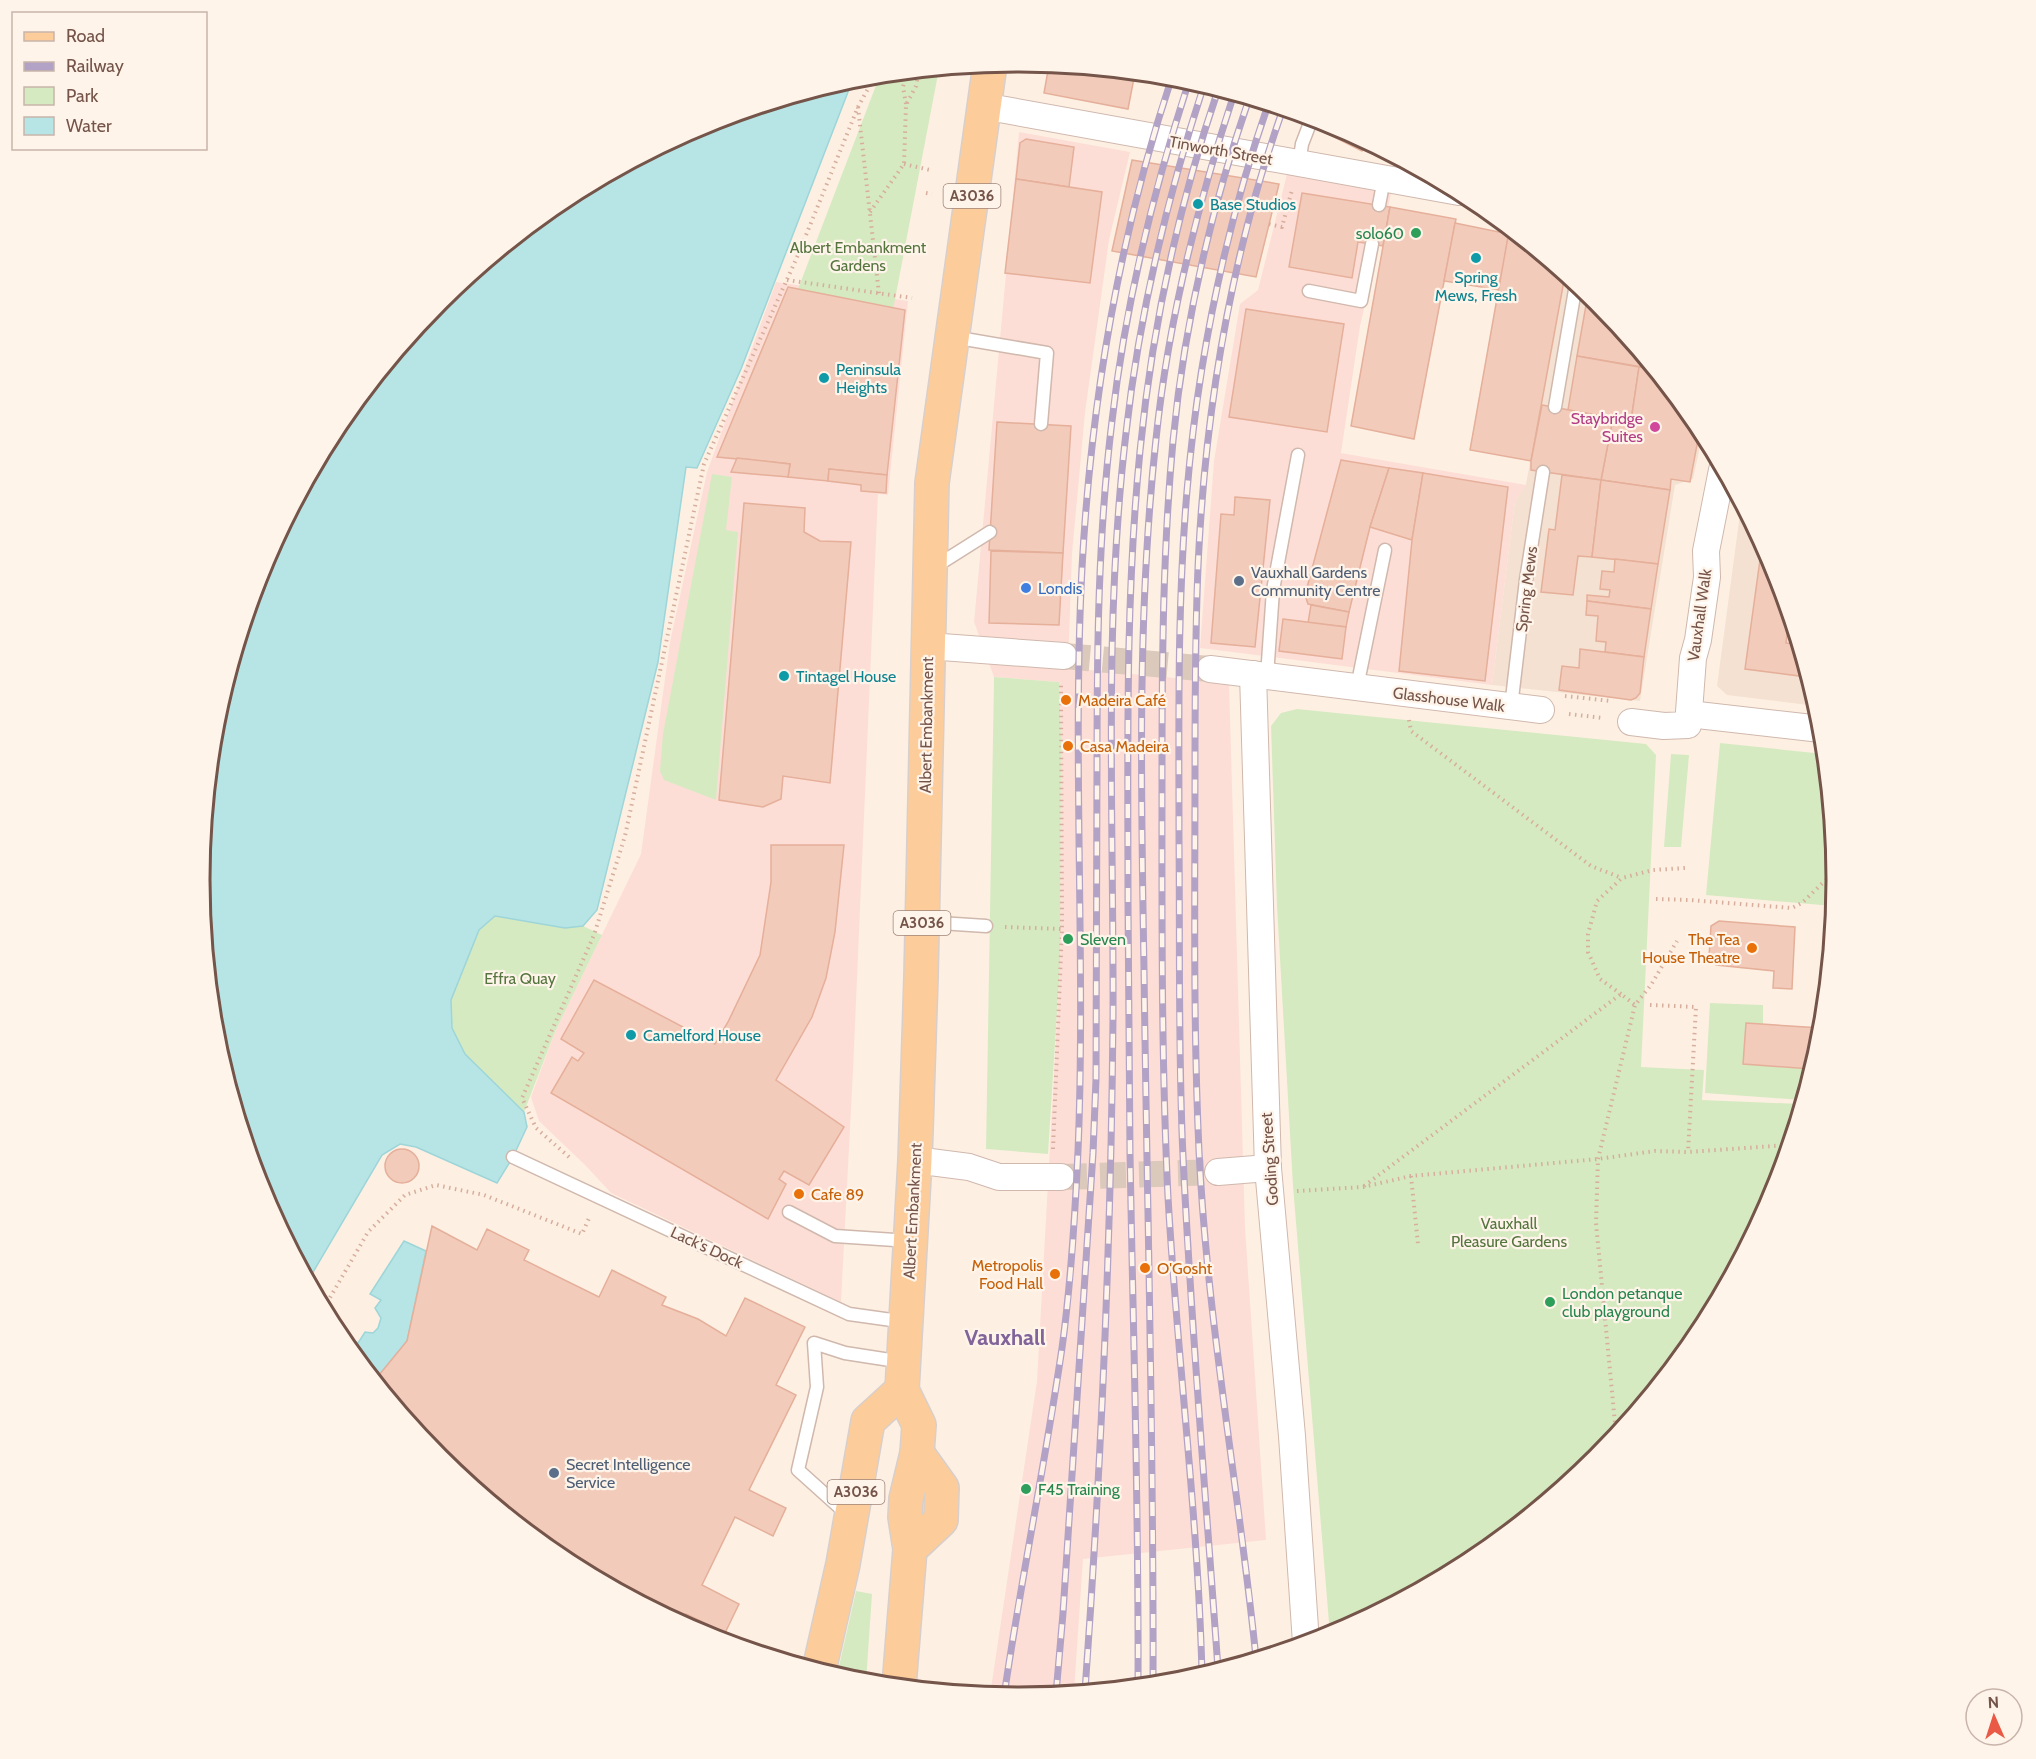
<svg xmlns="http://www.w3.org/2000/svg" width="2036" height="1759" font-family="Cabin,sans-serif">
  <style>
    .residential { fill: #f4e1d1 }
    .commercial { fill: #fdded6 }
    .green { fill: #d6eac1 }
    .water { fill: #b7e5e6; stroke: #9dd5d8; stroke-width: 1.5 }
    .building { fill: #f2cbba; stroke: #e5af9a; stroke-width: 1.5 }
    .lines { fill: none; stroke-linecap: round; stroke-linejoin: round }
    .street-tunnel { stroke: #dbc9bc; stroke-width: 26; stroke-dasharray: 26 13; stroke-linecap: butt }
    .lane-casing { stroke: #d0b8ad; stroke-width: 15 }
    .street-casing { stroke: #d0b8ad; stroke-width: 28 }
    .primary-casing { stroke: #d8cfcc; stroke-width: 36 }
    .path { stroke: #d7ae9d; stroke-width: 4; stroke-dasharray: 1.5 4.5; stroke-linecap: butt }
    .lane { stroke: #fff; stroke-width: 12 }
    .street { stroke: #fff; stroke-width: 26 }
    .primary { stroke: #fccd9a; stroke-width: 33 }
    .rail-casing { stroke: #b1a2c6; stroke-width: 7 }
    .rail { stroke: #fff4ea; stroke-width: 4.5; stroke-dasharray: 14; stroke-linecap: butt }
    .culture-dot { fill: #0f9aa8; stroke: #fff4ea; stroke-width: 2 }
    .leisure-dot { fill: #2e9e5b; stroke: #fff4ea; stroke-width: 2 }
    .hotel-dot { fill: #d1479c; stroke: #fff4ea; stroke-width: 2 }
    .service-dot { fill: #5c6f8a; stroke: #fff4ea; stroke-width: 2 }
    .shop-dot { fill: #3f7fe0; stroke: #fff4ea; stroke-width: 2 }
    .food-dot { fill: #e8710a; stroke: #fff4ea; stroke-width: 2 }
    .labels { text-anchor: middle; stroke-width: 4.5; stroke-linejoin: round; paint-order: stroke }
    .shield { fill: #fff4ea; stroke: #9e8479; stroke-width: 1.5 }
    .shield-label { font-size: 15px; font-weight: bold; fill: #755449 }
    .street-label { font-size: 16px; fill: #755449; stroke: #fff4ea }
    .culture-label { font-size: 16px; fill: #0d838f; stroke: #fff4ea; text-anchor: start }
    .leisure-label { font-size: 16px; fill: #27864d; stroke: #fff4ea; text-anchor: start }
    .park-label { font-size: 16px; fill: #54753e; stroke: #fff4ea }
    .hotel-label { font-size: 16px; fill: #b23c85; stroke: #fff4ea; text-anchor: end }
    .service-label { font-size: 16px; fill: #4e5e75; stroke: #fff4ea; text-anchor: start }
    .shop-label { font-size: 16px; fill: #366cbe; stroke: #fff4ea; text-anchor: start }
    .food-label { font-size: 16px; fill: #c56008; stroke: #fff4ea; text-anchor: start }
    .district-label { font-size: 22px; font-weight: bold; fill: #816499; stroke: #fff4ea }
    .rim { fill: none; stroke: #755449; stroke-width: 3 }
  </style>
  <rect width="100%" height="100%" fill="#fdf0e3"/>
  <g class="residential">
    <polygon points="1565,275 1597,301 1698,425 1703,433 1693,479 1675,485 1640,701 1492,685 1515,501 1526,484"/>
    <polygon points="1741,506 1774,567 1816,706 1727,695 1717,686"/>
  </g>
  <g class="commercial">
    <polygon points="1019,132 1130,152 1109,240 1085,413 1072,554 1068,668 1229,683 1245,1227 1266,1540 1083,1559 1074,1692 1018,1697 990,1695 1037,1381 1060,965 1061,738 1059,682 994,677 974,622"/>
    <polygon points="1288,170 1392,190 1360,326 1341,453 1526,485 1515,501 1492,685 1200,648 1214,461 1240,304 1258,290"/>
    <polygon points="776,282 908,301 888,495 878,494 853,1071 841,1302 611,1193 586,1166 539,1121 531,1097 555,1032 641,854 670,642 707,472"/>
  </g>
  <g class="green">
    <polygon points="939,69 892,315 798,289 880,75"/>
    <polygon points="712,474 732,477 726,530 738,532 716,800 664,780 660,771 663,734"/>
    <polygon points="994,677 1059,682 1061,738 1060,965 1048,1154 986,1149"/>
    <polygon points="1297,709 1646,744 1656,755 1641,1067 1704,1070 1702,1100 1801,1104 1774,1193 1698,1334 1596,1458 1472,1560 1330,1635 1293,1186 1277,906 1271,726 1281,713"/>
    <polygon points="1720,743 1824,754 1836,880 1833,906 1706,895"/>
    <polygon points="1671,754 1689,755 1681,847 1664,847"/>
    <polygon points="495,916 565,928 583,926 602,935 555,1032 524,1112 465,1054 452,1028 451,1000 479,930"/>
    <polygon points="1710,1003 1763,1005 1763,1024 1746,1024 1743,1064 1811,1069 1802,1100 1705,1093"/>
    <polygon points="856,1591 872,1594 866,1682 837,1675"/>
  </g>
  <g class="water">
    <polygon points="853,79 741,369 697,468 686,467 658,662 597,910 583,926 565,928 495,916 479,930 451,1000 452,1028 465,1054 524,1112 527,1127 513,1157 497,1183 416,1147 400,1144 382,1155 309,1279 262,1192 216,1039 200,879 216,720 262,566 338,425 440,301 564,199 705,124"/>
    <polygon points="404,1241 426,1251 407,1341 375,1380 344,1341 347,1337 358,1343 365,1332 373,1333 378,1328 381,1318 375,1308 381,1300 370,1294"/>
  </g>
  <g class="building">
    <polygon points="1049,65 1135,73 1128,109 1044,93"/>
    <polygon points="1332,125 1366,142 1362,151 1328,134"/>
    <polygon points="1026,139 1074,147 1069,187 1016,179 1020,143"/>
    <polygon points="1132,160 1279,184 1256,277 1112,251"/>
    <polygon points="1016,179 1102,192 1090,283 1005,273"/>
    <polygon points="1302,193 1390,207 1383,246 1358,242 1352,278 1289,267"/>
    <polygon points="1390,207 1456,219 1414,439 1351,426"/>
    <polygon points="1455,223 1509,234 1499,290 1444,281"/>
    <polygon points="1509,231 1565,275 1531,461 1470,450"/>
    <polygon points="788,287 905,310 887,475 829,469 828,481 788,477 790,464 717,457"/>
    <polygon points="1588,294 1597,301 1648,365 1648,368 1577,356"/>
    <polygon points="1246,309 1344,324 1327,432 1229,417"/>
    <polygon points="1577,356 1639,367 1631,421 1568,410"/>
    <polygon points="1639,367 1652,369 1700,429 1690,482 1671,479 1670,490 1601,480 1613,418 1631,421"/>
    <polygon points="1542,405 1613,418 1601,480 1531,470 1531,461"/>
    <polygon points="997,422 1071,426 1063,553 989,550"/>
    <polygon points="737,458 790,464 788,477 731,472"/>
    <polygon points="1341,460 1389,468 1370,527 1349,612 1308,604 1305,595"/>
    <polygon points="1389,468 1423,473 1412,540 1370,527"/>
    <polygon points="829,469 887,475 886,493 861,491 861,485 828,481"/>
    <polygon points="1423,473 1508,487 1485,681 1399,671 1412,540"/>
    <polygon points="1562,475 1601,480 1592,557 1578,556 1573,595 1541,592 1549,529 1555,530"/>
    <polygon points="1601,480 1670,490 1658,564 1592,557"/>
    <polygon points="1235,497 1270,500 1255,647 1211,643 1221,514 1234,515"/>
    <polygon points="744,503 805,508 804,532 820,541 851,542 830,783 783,776 781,799 763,807 719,800"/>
    <polygon points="1762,545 1774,567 1789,618 1786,643 1797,644 1807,677 1745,669"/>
    <polygon points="991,551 1063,553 1059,625 989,623"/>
    <polygon points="1615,559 1658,564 1651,609 1587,601 1587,595 1609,597 1610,590 1600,589 1602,571 1614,572"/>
    <polygon points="1587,601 1651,609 1644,657 1605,652 1606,642 1596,641 1598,616 1586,615"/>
    <polygon points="1311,605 1349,612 1346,627 1308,623"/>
    <polygon points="1283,619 1346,627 1342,659 1279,651"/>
    <polygon points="1580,649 1644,657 1640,693 1636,698 1631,700 1559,690 1562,666 1579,668"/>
    <polygon points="771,845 844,845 835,932 826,978 812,1017 776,1080 844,1127 809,1185 784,1171 779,1179 786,1184 768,1219 551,1093 572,1057 578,1061 584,1053 561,1039 594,980 715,1044 728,1022 760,955 771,882"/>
    <polygon points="1719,921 1795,927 1792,989 1773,988 1774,971 1716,965 1709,957 1711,926"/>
    <polygon points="1746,1023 1821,1028 1820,1039 1811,1069 1743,1064"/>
    <circle cx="402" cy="1166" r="17"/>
    <polygon points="432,1226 477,1250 487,1229 529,1250 524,1260 599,1297 612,1270 666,1297 662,1305 698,1319 726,1336 745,1298 805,1327 776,1385 796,1395 749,1490 786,1508 773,1536 735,1517 702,1585 739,1604 725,1633 686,1614 682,1623 563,1559 439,1458 375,1380 407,1341"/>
  </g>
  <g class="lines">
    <g class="street-tunnel">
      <polyline points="1064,656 1210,669"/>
      <polyline points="1061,1177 1218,1172"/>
    </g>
    <defs>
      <g id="lane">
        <polyline points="1299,164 1302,144 1312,118"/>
        <polyline points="1379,205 1384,179"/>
        <polyline points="1309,291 1361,301 1372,244"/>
        <polyline points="953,337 1047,353 1041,424"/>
        <polyline points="1555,407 1576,284"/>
        <polyline points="933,568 990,532"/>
        <polyline points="1267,676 1273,590 1298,455"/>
        <polyline points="1357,687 1385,550"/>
        <polyline points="1511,707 1526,580 1543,472"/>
        <polyline points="924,922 986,926"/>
        <polyline points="513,1157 849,1314 906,1322"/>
        <polyline points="789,1212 835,1236 910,1241"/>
        <polyline points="848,1515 798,1470 817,1387 814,1343 845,1353 903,1362"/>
      </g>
      <g id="street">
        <polyline points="983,106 1459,192"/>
        <polyline points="928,646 1064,656"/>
        <polyline points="1210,669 1541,710"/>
        <polyline points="1253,674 1268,1168 1292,1436 1306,1643"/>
        <polyline points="1689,714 1821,729"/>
        <polyline points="1631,722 1664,726 1688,725 1693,658 1698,640 1707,577 1706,551 1722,470"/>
        <polyline points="915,1160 969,1167 999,1177 1061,1177"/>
        <polyline points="1218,1172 1268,1168"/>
      </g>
      <g id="primary">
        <polyline points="910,1549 941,1520 942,1488 917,1453"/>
        <polyline points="819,1670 843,1564 868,1421 902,1390"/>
        <polyline points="899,1686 910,1549 905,1517 906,1499 917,1453 919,1425 902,1390 915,1160 921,977 932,483 990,64"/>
      </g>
    </defs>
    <use href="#lane" class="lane-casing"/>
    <use href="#street" class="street-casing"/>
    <use href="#primary" class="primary-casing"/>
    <g class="path">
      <polyline points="906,104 903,87 907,72"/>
      <polyline points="858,107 879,294"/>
      <polyline points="904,164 930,170"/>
      <polyline points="926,193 932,194"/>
      <polyline points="870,212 904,164 906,105 916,86 919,71"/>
      <polyline points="1269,224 1282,227 1292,190"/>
      <polyline points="787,280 912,298"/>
      <polyline points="1565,696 1611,701"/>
      <polyline points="1569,714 1603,718"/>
      <polyline points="1409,720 1411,731 1591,866 1622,878"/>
      <polyline points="1656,899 1689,900 1792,908 1802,903 1835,871"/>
      <polyline points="1005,927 1062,929"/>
      <polyline points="1621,994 1600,979 1588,952 1588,934 1597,901 1622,878 1653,870 1685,868"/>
      <polyline points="1650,1005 1696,1007 1688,1152"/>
      <polyline points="1053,1149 1062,929 1061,683"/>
      <polyline points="569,1157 536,1128 522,1098 594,935 625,836 704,464 798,255 858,107 875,76"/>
      <polyline points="1411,1176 1418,1244"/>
      <polyline points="1364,1186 1621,994 1635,1005"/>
      <polyline points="1297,1191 1363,1187 1411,1176 1598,1159 1655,1151 1688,1152 1788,1145"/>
      <polyline points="324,1308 368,1232 405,1195 436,1185 484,1195 582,1234 590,1216"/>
      <polyline points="1616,1434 1596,1223 1598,1159 1635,1005 1651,985 1677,941"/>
    </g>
    <use href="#lane" class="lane"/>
    <use href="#street" class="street"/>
    <use href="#primary" class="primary"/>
    <defs>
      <g id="rail">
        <path d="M1256,1658C1239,1489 1207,1321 1199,1151C1193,1023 1195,895 1195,767C1195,694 1195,620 1199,547C1207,399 1233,249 1283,109"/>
        <path d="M1218,1669C1206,1498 1191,1327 1183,1156C1178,1051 1180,945 1179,839C1179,723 1177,607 1187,491C1198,360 1225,229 1268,105"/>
        <path d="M1202,1674C1198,1515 1177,1356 1168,1197C1161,1054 1162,910 1162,767C1162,658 1163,549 1173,441C1184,325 1211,209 1249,99"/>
        <path d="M1153,1684C1154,1446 1147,1207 1144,969C1141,792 1137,614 1156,439C1168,322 1197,206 1234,94"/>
        <path d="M1138,1686C1139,1508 1133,1331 1130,1153C1129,1070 1129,986 1128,903C1128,752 1125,602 1140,451C1152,328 1178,207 1218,90"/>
        <path d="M1085,1691C1101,1467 1111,1242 1113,1018C1114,823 1103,627 1126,433C1139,315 1167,198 1204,85"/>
        <path d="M1056,1694L1063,1613L1093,1153L1096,1079C1096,974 1097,870 1097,765C1097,650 1098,535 1112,421C1125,305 1153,192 1189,81"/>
        <path d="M1004,1696C1021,1580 1045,1464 1062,1348C1071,1283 1075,1217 1078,1151C1086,957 1072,762 1082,568C1091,401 1119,236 1172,77"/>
      </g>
    </defs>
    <use href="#rail" class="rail-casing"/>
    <use href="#rail" class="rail"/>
  </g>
  <g class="culture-dot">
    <circle cx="1198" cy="204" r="6"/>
    <circle cx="1476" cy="258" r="6"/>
    <circle cx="824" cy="378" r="6"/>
    <circle cx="784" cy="676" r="6"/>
    <circle cx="631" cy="1035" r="6"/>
  </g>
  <g class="leisure-dot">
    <circle cx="1416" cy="233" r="6"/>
    <circle cx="1068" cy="939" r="6"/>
    <circle cx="1550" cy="1302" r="6"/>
    <circle cx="1026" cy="1489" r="6"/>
  </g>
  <circle class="hotel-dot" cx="1655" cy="427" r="6"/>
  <g class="service-dot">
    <circle cx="1239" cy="581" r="6"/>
    <circle cx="554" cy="1473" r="6"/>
  </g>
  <circle class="shop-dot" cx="1026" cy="588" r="6"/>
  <g class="food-dot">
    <circle cx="1066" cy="700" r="6"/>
    <circle cx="1068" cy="746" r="6"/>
    <circle cx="1752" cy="948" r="6"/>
    <circle cx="799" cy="1194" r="6"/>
    <circle cx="1145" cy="1268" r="6"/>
    <circle cx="1055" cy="1274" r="6"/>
  </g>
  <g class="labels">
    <g class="shield">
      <rect x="943.5" y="184" width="57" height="24" rx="4.5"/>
      <rect x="893.5" y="911" width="57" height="24" rx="4.5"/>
      <rect x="827.5" y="1480" width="57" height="24" rx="4.5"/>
    </g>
    <g class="shield-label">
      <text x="972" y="201">A3036</text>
      <text x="922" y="928">A3036</text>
      <text x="856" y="1497">A3036</text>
    </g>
    <g class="street-label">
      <text transform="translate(1221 150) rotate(10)" y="6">Tinworth Street</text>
      <text transform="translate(1526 589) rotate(-83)" y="6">Spring Mews</text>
      <text transform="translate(1699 615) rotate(-82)" y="6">Vauxhall Walk</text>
      <text transform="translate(1449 699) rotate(7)" y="6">Glasshouse Walk</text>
      <text transform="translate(926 725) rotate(-89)" y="6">Albert Embankment</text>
      <text transform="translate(1269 1159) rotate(-94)" y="6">Goding Street</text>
      <text transform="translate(912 1211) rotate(-87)" y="6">Albert Embankment</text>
      <text transform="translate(707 1247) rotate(25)" y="6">Lack's Dock</text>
    </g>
    <g class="culture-label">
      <text x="1210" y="210">Base Studios</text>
      <text x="1476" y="283" text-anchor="middle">Spring<tspan x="1476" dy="18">Mews, Fresh</tspan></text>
      <text x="836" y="375">Peninsula<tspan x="836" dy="18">Heights</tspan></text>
      <text x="796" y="682">Tintagel House</text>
      <text x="643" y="1041">Camelford House</text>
    </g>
    <g class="leisure-label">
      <text x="1404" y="239" text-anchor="end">solo60</text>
      <text x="1080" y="945">Sleven</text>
      <text x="1562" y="1299">London petanque<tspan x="1562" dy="18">club playground</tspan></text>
      <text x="1038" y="1495">F45 Training</text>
    </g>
    <g class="park-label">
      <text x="858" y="253">Albert Embankment<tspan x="858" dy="18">Gardens</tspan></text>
      <text x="520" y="984">Effra Quay</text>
      <text x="1509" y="1229">Vauxhall<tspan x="1509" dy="18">Pleasure Gardens</tspan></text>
    </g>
    <g class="hotel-label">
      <text x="1643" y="424">Staybridge<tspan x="1643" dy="18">Suites</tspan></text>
    </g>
    <g class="service-label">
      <text x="1251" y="578">Vauxhall Gardens<tspan x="1251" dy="18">Community Centre</tspan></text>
      <text x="566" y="1470">Secret Intelligence<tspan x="566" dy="18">Service</tspan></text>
    </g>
    <g class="shop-label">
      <text x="1038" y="594">Londis</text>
    </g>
    <g class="food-label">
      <text x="1078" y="706">Madeira Café</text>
      <text x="1080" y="752">Casa Madeira</text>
      <text x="1740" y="945" text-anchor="end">The Tea<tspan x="1740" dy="18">House Theatre</tspan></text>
      <text x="811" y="1200">Cafe 89</text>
      <text x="1043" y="1271" text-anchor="end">Metropolis<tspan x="1043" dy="18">Food Hall</tspan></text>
      <text x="1157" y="1274">O'Gosht</text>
    </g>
    <g class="district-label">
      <text x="1005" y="1345">Vauxhall</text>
    </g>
  </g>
  <path d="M0 0H2036V1759H0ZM1017 72H1019A807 807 0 0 1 1826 879V880A807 807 0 0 1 1019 1687H1017A807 807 0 0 1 210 880V879A807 807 0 0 1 1017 72Z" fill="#fff4ea" fill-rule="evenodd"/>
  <path class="rim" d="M1017 72H1019A807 807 0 0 1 1826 879V880A807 807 0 0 1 1019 1687H1017A807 807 0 0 1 210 880V879A807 807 0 0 1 1017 72Z"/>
  <rect x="12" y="12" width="195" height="138" fill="#fff4ea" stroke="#c8b4aa" stroke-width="1.5"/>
  <rect x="24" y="32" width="30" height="9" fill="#fccd9a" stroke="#c8b4aa" stroke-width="1.5"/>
  <text x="66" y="42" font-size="18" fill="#755449">Road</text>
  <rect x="24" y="62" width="30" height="9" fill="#b1a2c6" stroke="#c8b4aa" stroke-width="1.5"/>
  <text x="66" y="72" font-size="18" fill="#755449">Railway</text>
  <rect x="24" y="87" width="30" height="18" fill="#d6eac1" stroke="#c8b4aa" stroke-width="1.5"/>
  <text x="66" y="102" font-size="18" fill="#755449">Park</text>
  <rect x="24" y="117" width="30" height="18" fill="#b7e5e6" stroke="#c8b4aa" stroke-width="1.5"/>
  <text x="66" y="132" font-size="18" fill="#755449">Water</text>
  <g transform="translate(1994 1717) rotate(357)"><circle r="28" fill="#fff4ea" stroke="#c8b4aa" stroke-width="1.5"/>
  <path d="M0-4.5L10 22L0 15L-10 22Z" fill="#e95946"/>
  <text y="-9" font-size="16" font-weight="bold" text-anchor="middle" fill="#755449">N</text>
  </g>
</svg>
